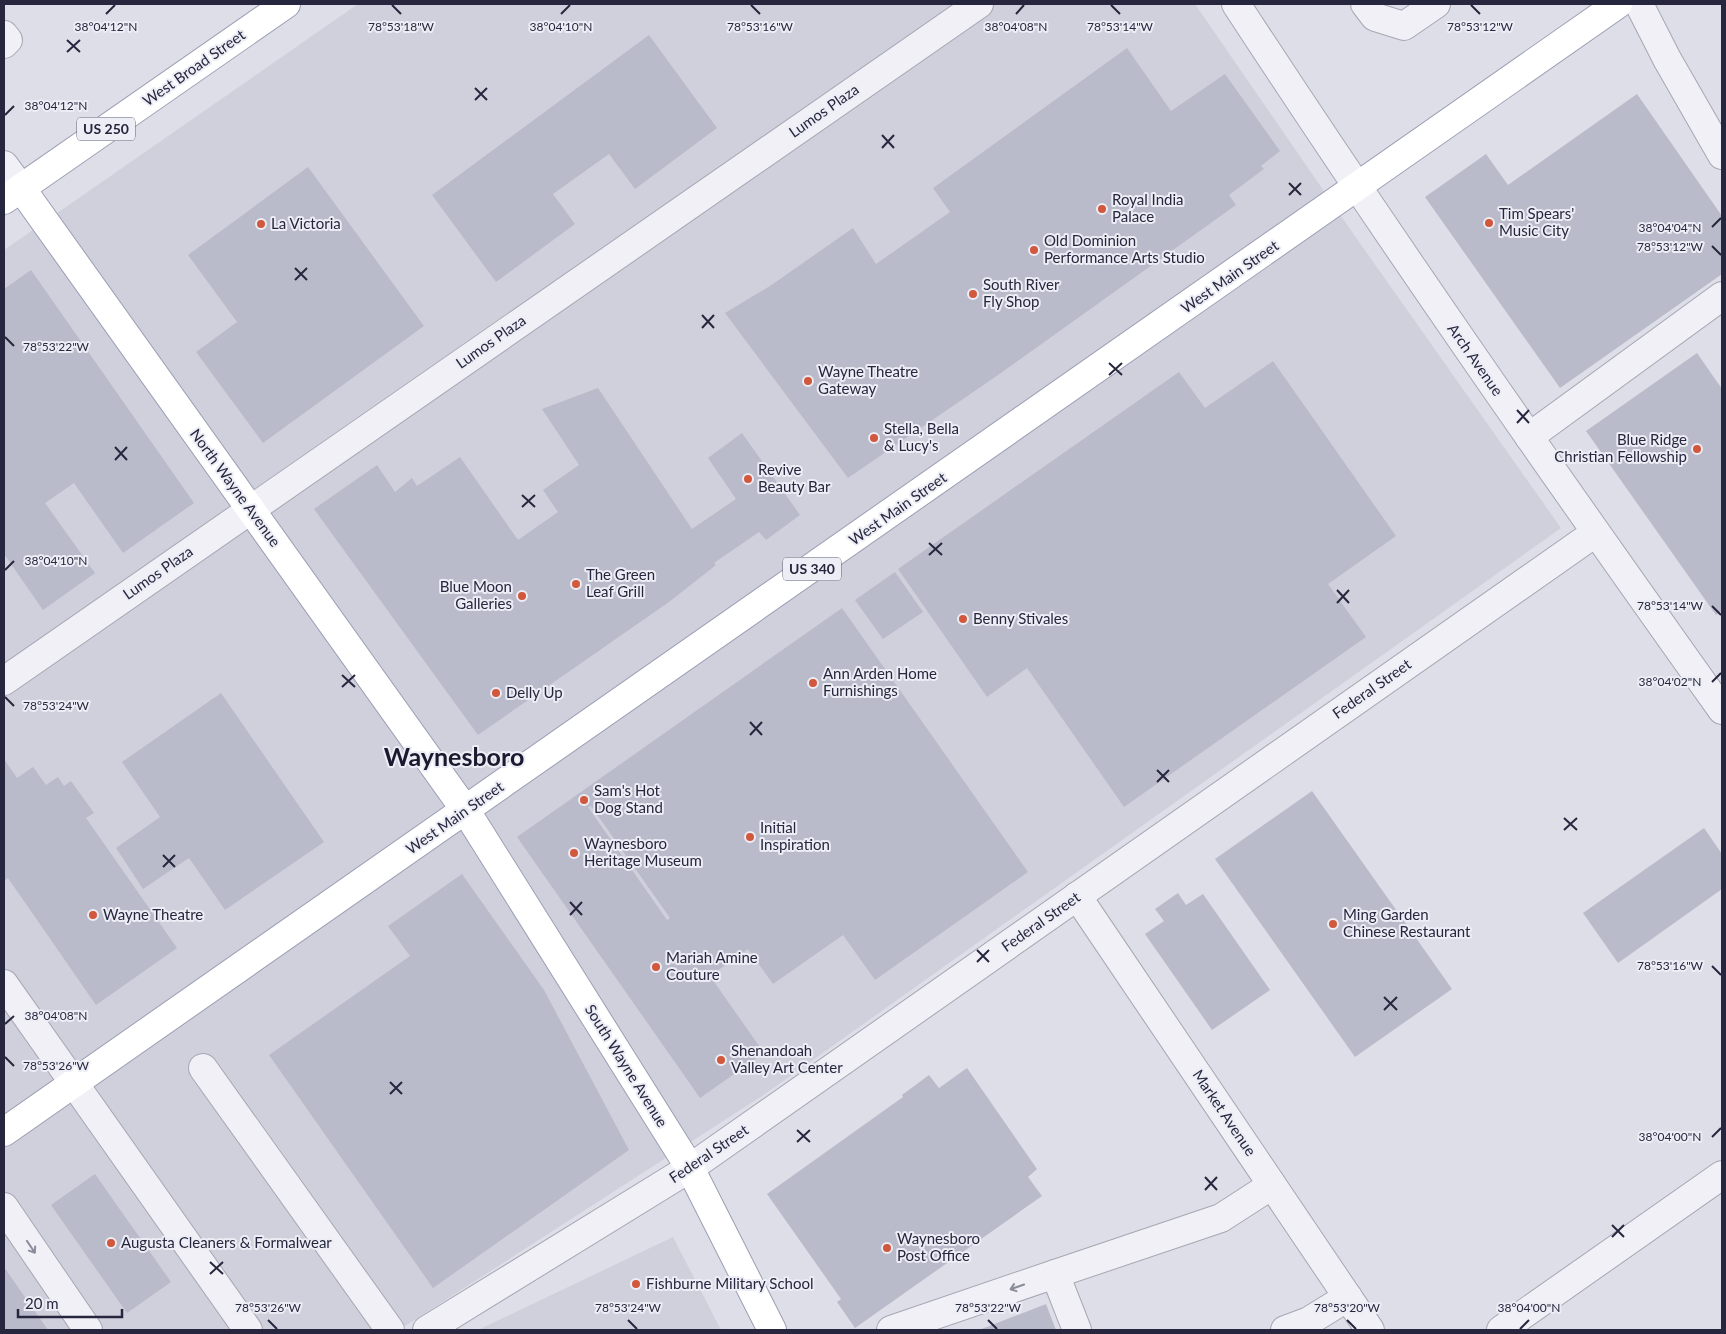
<svg xmlns="http://www.w3.org/2000/svg" width="1726" height="1334" font-family="Lato,sans-serif">
  <style>
    .built { fill: #cfd0dc }
    .building { fill: #babbca; fill-rule: evenodd }
    .lines { fill: none; stroke-linecap: round; stroke-linejoin: round }
    .minor-casing { stroke: #a6a7b4; stroke-width: 30 }
    .major-casing { stroke: #9c9eb3; stroke-width: 30 }
    .minor { stroke: #f0f0f6; stroke-width: 28 }
    .major { stroke: #fff; stroke-width: 28 }
    .oneway { stroke: #8b8c9a }
    .ticks { fill: none; stroke: #26273e; stroke-width: 2 }
    .poi-dot { fill: #d1573d; stroke: #ecedf5; stroke-width: 2 }
    .labels { text-anchor: middle; stroke-width: 4; stroke-linejoin: round; paint-order: stroke }
    .shield { fill: #ecedf5; stroke: #616275; stroke-width: 1 }
    .shield-label { font-size: 14px; font-weight: bold; fill: #26273e }
    .street-label { font-size: 15px; fill: #26273e; stroke: #ecedf5 }
    .poi-label { font-size: 15px; fill: #26273e; stroke: #ecedf5; text-anchor: start }
    .town-label { font-size: 25px; font-weight: bold; fill: #19192f; stroke: #ecedf5 }
    .ticks-label { font-size: 12px; text-anchor: middle; fill: #26273e; stroke: #ecedf5; stroke-width: 4; stroke-linejoin: round; paint-order: stroke }
  </style>
  <rect width="100%" height="100%" fill="#dddee7"/>
  <g class="built">
    <polygon points="358,4 1195,4 1350,229 1561,528 765,1094 399,1330 4,1330 4,250"/>
    <polygon points="673,1237 721,1330 478,1330"/>
  </g>
  <g class="building">
    <polygon points="649,35 717,128 635,189 609,154 553,194 575,224 496,282 432,195"/>
    <polygon points="1127,48 1171,111 1225,74 1280,151 1261,166 1264,169 1229,195 1236,205 998,375 848,478 725,313 770,286 853,228 876,264 950,212 933,188"/>
    <polygon points="1637,94 1722,216 1722,274 1560,388 1425,197 1486,154 1508,185"/>
    <polygon points="308,167 424,326 263,443 196,352 237,322 188,255"/>
    <polygon points="31,270 194,503 123,553 74,483 45,503 95,573 43,610 4,554 4,289"/>
    <polygon points="1697,353 1722,389 1722,611 1716,615 1586,431"/>
    <polygon points="1273,361 1396,536 1328,584 1366,637 1124,807 1027,668 987,697 898,569 1179,372 1205,408"/>
    <polygon points="598,388 692,529 736,499 708,458 742,433 800,515 766,540 759,532 714,563 716,565 669,602 478,735 314,509 377,465 395,492 412,478 417,486 460,457 518,540 558,512 543,490 579,465 542,409"/>
    <polygon points="895,572 923,612 883,639 855,600"/>
    <path d="M842,608L1028,872L875,980L843,935L773,984L748,949L710,976L764,1053L700,1098L517,837ZM591,806L670,918L667,920L588,807Z"/>
    <polygon points="221,693 324,842 225,910 189,858 143,889 116,848 160,817 122,762"/>
    <polygon points="4,759 17,778 33,767 46,785 58,777 64,786 71,781 94,813 86,818 177,948 96,1005 8,878 4,881"/>
    <polygon points="1312,791 1452,989 1355,1057 1215,859"/>
    <polygon points="1704,828 1722,854 1722,889 1618,963 1583,913"/>
    <polygon points="462,874 544,990 629,1150 433,1288 269,1055 410,956 388,926"/>
    <polygon points="1178,893 1186,905 1203,894 1270,990 1212,1030 1145,934 1164,921 1155,909"/>
    <polygon points="967,1068 1037,1169 1028,1177 1042,1196 855,1328 837,1302 841,1299 767,1194 903,1097 902,1095 929,1075 939,1088"/>
    <polygon points="95,1174 171,1282 127,1313 51,1205"/>
    <polygon points="4,1267 29,1303 48,1330 4,1330"/>
    <polygon points="1046,1304 1056,1330 979,1330"/>
  </g>
  <g class="lines">
    <defs>
      <g id="minor">
        <path d="M1236,4C1392,243 1556,477 1722,710"/>
        <polyline points="1365,4 1375,17 1404,26 1436,4"/>
        <polyline points="1639,4 1667,59 1722,155"/>
        <polyline points="4,35 8,40 4,44"/>
        <polyline points="4,165 21,188"/>
        <polyline points="1529,437 1722,296"/>
        <polyline points="4,681 979,4"/>
        <polyline points="1077,896 1370,1330"/>
        <polyline points="4,984 248,1330"/>
        <polyline points="203,1068 390,1330"/>
        <polyline points="4,1207 88,1330"/>
        <polyline points="1055,1274 1221,1218 1272,1185"/>
        <polyline points="427,1330 690,1168 1595,533"/>
        <polyline points="891,1330 1055,1274 1077,1330"/>
        <polyline points="1285,1330 1309,1321 1348,1297"/>
        <polyline points="1501,1330 1722,1175"/>
      </g>
      <g id="major">
        <polyline points="21,188 466,811 690,1168 772,1330"/>
        <polyline points="4,200 286,4"/>
        <polyline points="4,1132 1618,4"/>
      </g>
    </defs>
    <use href="#minor" class="minor-casing"/>
    <use href="#major" class="major-casing"/>
    <use href="#minor" class="minor"/>
    <use href="#major" class="major"/>
  </g>
  <defs><path id="oneway-shaft" d="M-6 0H5M1.5-3L5.5 0L1.5 3" fill="none" stroke-width="1.6" stroke-linecap="round" stroke-linejoin="round" transform="scale(1.25)"/></defs>
  <g class="oneway">
    <use href="#oneway-shaft" transform="translate(31 1247) rotate(56)"/>
    <use href="#oneway-shaft" transform="translate(1017 1287) rotate(161)"/>
  </g>
  <path class="ticks" d="M392,5L401,14M751,5L760,14M1111,5L1120,14M1471,5L1480,14M106,14L115,5M561,14L570,5M1016,14L1024,5M67,40L80,52M67,52L80,40M475,88L487,100M475,100L487,88M5,115L14,106M882,135L894,148M882,148L894,135M1289,183L1301,195M1289,195L1301,183M1712,227L1721,218M1712,246L1721,255M295,268L307,280M295,280L307,268M702,315L714,328M702,328L714,315M5,337L14,346M1109,363L1122,375M1109,375L1122,363M1517,410L1529,423M1517,423L1529,410M115,447L127,460M115,460L127,447M522,495L535,507M522,507L535,495M929,543L942,555M929,555L942,543M5,570L14,561M1337,590L1349,603M1337,603L1349,590M1712,606L1721,615M342,675L355,687M1712,682L1721,673M342,687L355,675M5,697L14,706M750,722L762,735M750,735L762,722M1157,770L1169,782M1157,782L1169,770M1564,818L1577,830M1564,830L1577,818M163,855L175,867M163,867L175,855M570,902L582,915M570,915L582,902M977,950L989,962M977,962L989,950M1712,966L1721,975M1384,997L1397,1010M1384,1010L1397,997M5,1024L14,1016M5,1057L14,1066M390,1082L402,1094M390,1094L402,1082M797,1130L810,1142M1712,1137L1721,1128M797,1142L810,1130M1205,1177L1217,1190M1205,1190L1217,1177M1612,1225L1624,1237M1612,1237L1624,1225M210,1262L223,1274M210,1274L223,1262M268,1320L277,1329M628,1320L637,1329M988,1320L997,1329M1347,1320L1356,1329M1520,1329L1529,1320"/>
  <g class="poi-dot">
    <circle cx="1102" cy="209" r="5"/>
    <circle cx="1489" cy="223" r="5"/>
    <circle cx="261" cy="224" r="5"/>
    <circle cx="1034" cy="250" r="5"/>
    <circle cx="973" cy="294" r="5"/>
    <circle cx="808" cy="381" r="5"/>
    <circle cx="874" cy="438" r="5"/>
    <circle cx="1697" cy="449" r="5"/>
    <circle cx="748" cy="479" r="5"/>
    <circle cx="576" cy="584" r="5"/>
    <circle cx="522" cy="596" r="5"/>
    <circle cx="963" cy="619" r="5"/>
    <circle cx="813" cy="683" r="5"/>
    <circle cx="496" cy="693" r="5"/>
    <circle cx="584" cy="800" r="5"/>
    <circle cx="750" cy="837" r="5"/>
    <circle cx="574" cy="853" r="5"/>
    <circle cx="93" cy="915" r="5"/>
    <circle cx="1333" cy="924" r="5"/>
    <circle cx="656" cy="967" r="5"/>
    <circle cx="721" cy="1060" r="5"/>
    <circle cx="111" cy="1243" r="5"/>
    <circle cx="887" cy="1248" r="5"/>
    <circle cx="636" cy="1284" r="5"/>
  </g>
  <g class="labels">
    <g class="shield">
      <rect x="77" y="117.5" width="58" height="23" rx="4"/>
      <rect x="783" y="557.5" width="58" height="23" rx="4"/>
    </g>
    <g class="shield-label">
      <text x="106" y="134">US 250</text>
      <text x="812" y="574">US 340</text>
    </g>
    <g class="street-label">
      <text transform="translate(194 68) rotate(-35)" y="5">West Broad Street</text>
      <text transform="translate(824 111) rotate(-35)" y="5">Lumos Plaza</text>
      <text transform="translate(1230 277) rotate(-35)" y="5">West Main Street</text>
      <text transform="translate(491 342) rotate(-35)" y="5">Lumos Plaza</text>
      <text transform="translate(1475 360) rotate(55)" y="5">Arch Avenue</text>
      <text transform="translate(235 488) rotate(54)" y="5">North Wayne Avenue</text>
      <text transform="translate(898 509) rotate(-35)" y="5">West Main Street</text>
      <text transform="translate(158 573) rotate(-35)" y="5">Lumos Plaza</text>
      <text transform="translate(1372 689) rotate(-35)" y="5">Federal Street</text>
      <text transform="translate(455 818) rotate(-35)" y="5">West Main Street</text>
      <text transform="translate(1041 922) rotate(-35)" y="5">Federal Street</text>
      <text transform="translate(626 1066) rotate(58)" y="5">South Wayne Avenue</text>
      <text transform="translate(1224 1113) rotate(56)" y="5">Market Avenue</text>
      <text transform="translate(709 1154) rotate(-34)" y="5">Federal Street</text>
    </g>
    <g class="poi-label">
      <text x="1112" y="205">Royal India<tspan x="1112" dy="17">Palace</tspan></text>
      <text x="1499" y="219">Tim Spears'<tspan x="1499" dy="17">Music City</tspan></text>
      <text x="271" y="229">La Victoria</text>
      <text x="1044" y="246">Old Dominion<tspan x="1044" dy="17">Performance Arts Studio</tspan></text>
      <text x="983" y="290">South River<tspan x="983" dy="17">Fly Shop</tspan></text>
      <text x="818" y="377">Wayne Theatre<tspan x="818" dy="17">Gateway</tspan></text>
      <text x="884" y="434">Stella, Bella<tspan x="884" dy="17">&amp; Lucy's</tspan></text>
      <text x="1687" y="445" text-anchor="end">Blue Ridge<tspan x="1687" dy="17">Christian Fellowship</tspan></text>
      <text x="758" y="475">Revive<tspan x="758" dy="17">Beauty Bar</tspan></text>
      <text x="586" y="580">The Green<tspan x="586" dy="17">Leaf Grill</tspan></text>
      <text x="512" y="592" text-anchor="end">Blue Moon<tspan x="512" dy="17">Galleries</tspan></text>
      <text x="973" y="624">Benny Stivales</text>
      <text x="823" y="679">Ann Arden Home<tspan x="823" dy="17">Furnishings</tspan></text>
      <text x="506" y="698">Delly Up</text>
      <text x="594" y="796">Sam's Hot<tspan x="594" dy="17">Dog Stand</tspan></text>
      <text x="760" y="833">Initial<tspan x="760" dy="17">Inspiration</tspan></text>
      <text x="584" y="849">Waynesboro<tspan x="584" dy="17">Heritage Museum</tspan></text>
      <text x="103" y="920">Wayne Theatre</text>
      <text x="1343" y="920">Ming Garden<tspan x="1343" dy="17">Chinese Restaurant</tspan></text>
      <text x="666" y="963">Mariah Amine<tspan x="666" dy="17">Couture</tspan></text>
      <text x="731" y="1056">Shenandoah<tspan x="731" dy="17">Valley Art Center</tspan></text>
      <text x="897" y="1244">Waynesboro<tspan x="897" dy="17">Post Office</tspan></text>
      <text x="121" y="1248">Augusta Cleaners &amp; Formalwear</text>
      <text x="646" y="1289">Fishburne Military School</text>
    </g>
    <g class="town-label">
      <text x="454" y="766">Waynesboro</text>
    </g>
  </g>
  <g class="ticks-label">
    <text x="106" y="31">38°04'12"N</text>
    <text x="401" y="31">78°53'18"W</text>
    <text x="561" y="31">38°04'10"N</text>
    <text x="760" y="31">78°53'16"W</text>
    <text x="1016" y="31">38°04'08"N</text>
    <text x="1120" y="31">78°53'14"W</text>
    <text x="1480" y="31">78°53'12"W</text>
    <text x="56" y="110">38°04'12"N</text>
    <text x="1670" y="232">38°04'04"N</text>
    <text x="1670" y="251">78°53'12"W</text>
    <text x="56" y="351">78°53'22"W</text>
    <text x="56" y="565">38°04'10"N</text>
    <text x="1670" y="610">78°53'14"W</text>
    <text x="1670" y="686">38°04'02"N</text>
    <text x="56" y="710">78°53'24"W</text>
    <text x="1670" y="970">78°53'16"W</text>
    <text x="56" y="1020">38°04'08"N</text>
    <text x="56" y="1070">78°53'26"W</text>
    <text x="1670" y="1141">38°04'00"N</text>
    <text x="268" y="1312">78°53'26"W</text>
    <text x="628" y="1312">78°53'24"W</text>
    <text x="988" y="1312">78°53'22"W</text>
    <text x="1347" y="1312">78°53'20"W</text>
    <text x="1529" y="1312">38°04'00"N</text>
  </g>
  <rect width="1726" height="1334" fill="none" stroke="#26273e" stroke-width="10"/>
  <path d="M18 1309v8h104v-8" fill="none" stroke="#26273e" stroke-width="2.5"/>
  <text x="25" y="1309" font-size="15" fill="#26273e" stroke="#ecedf5" stroke-width="4" paint-order="stroke">20 m</text>
</svg>
